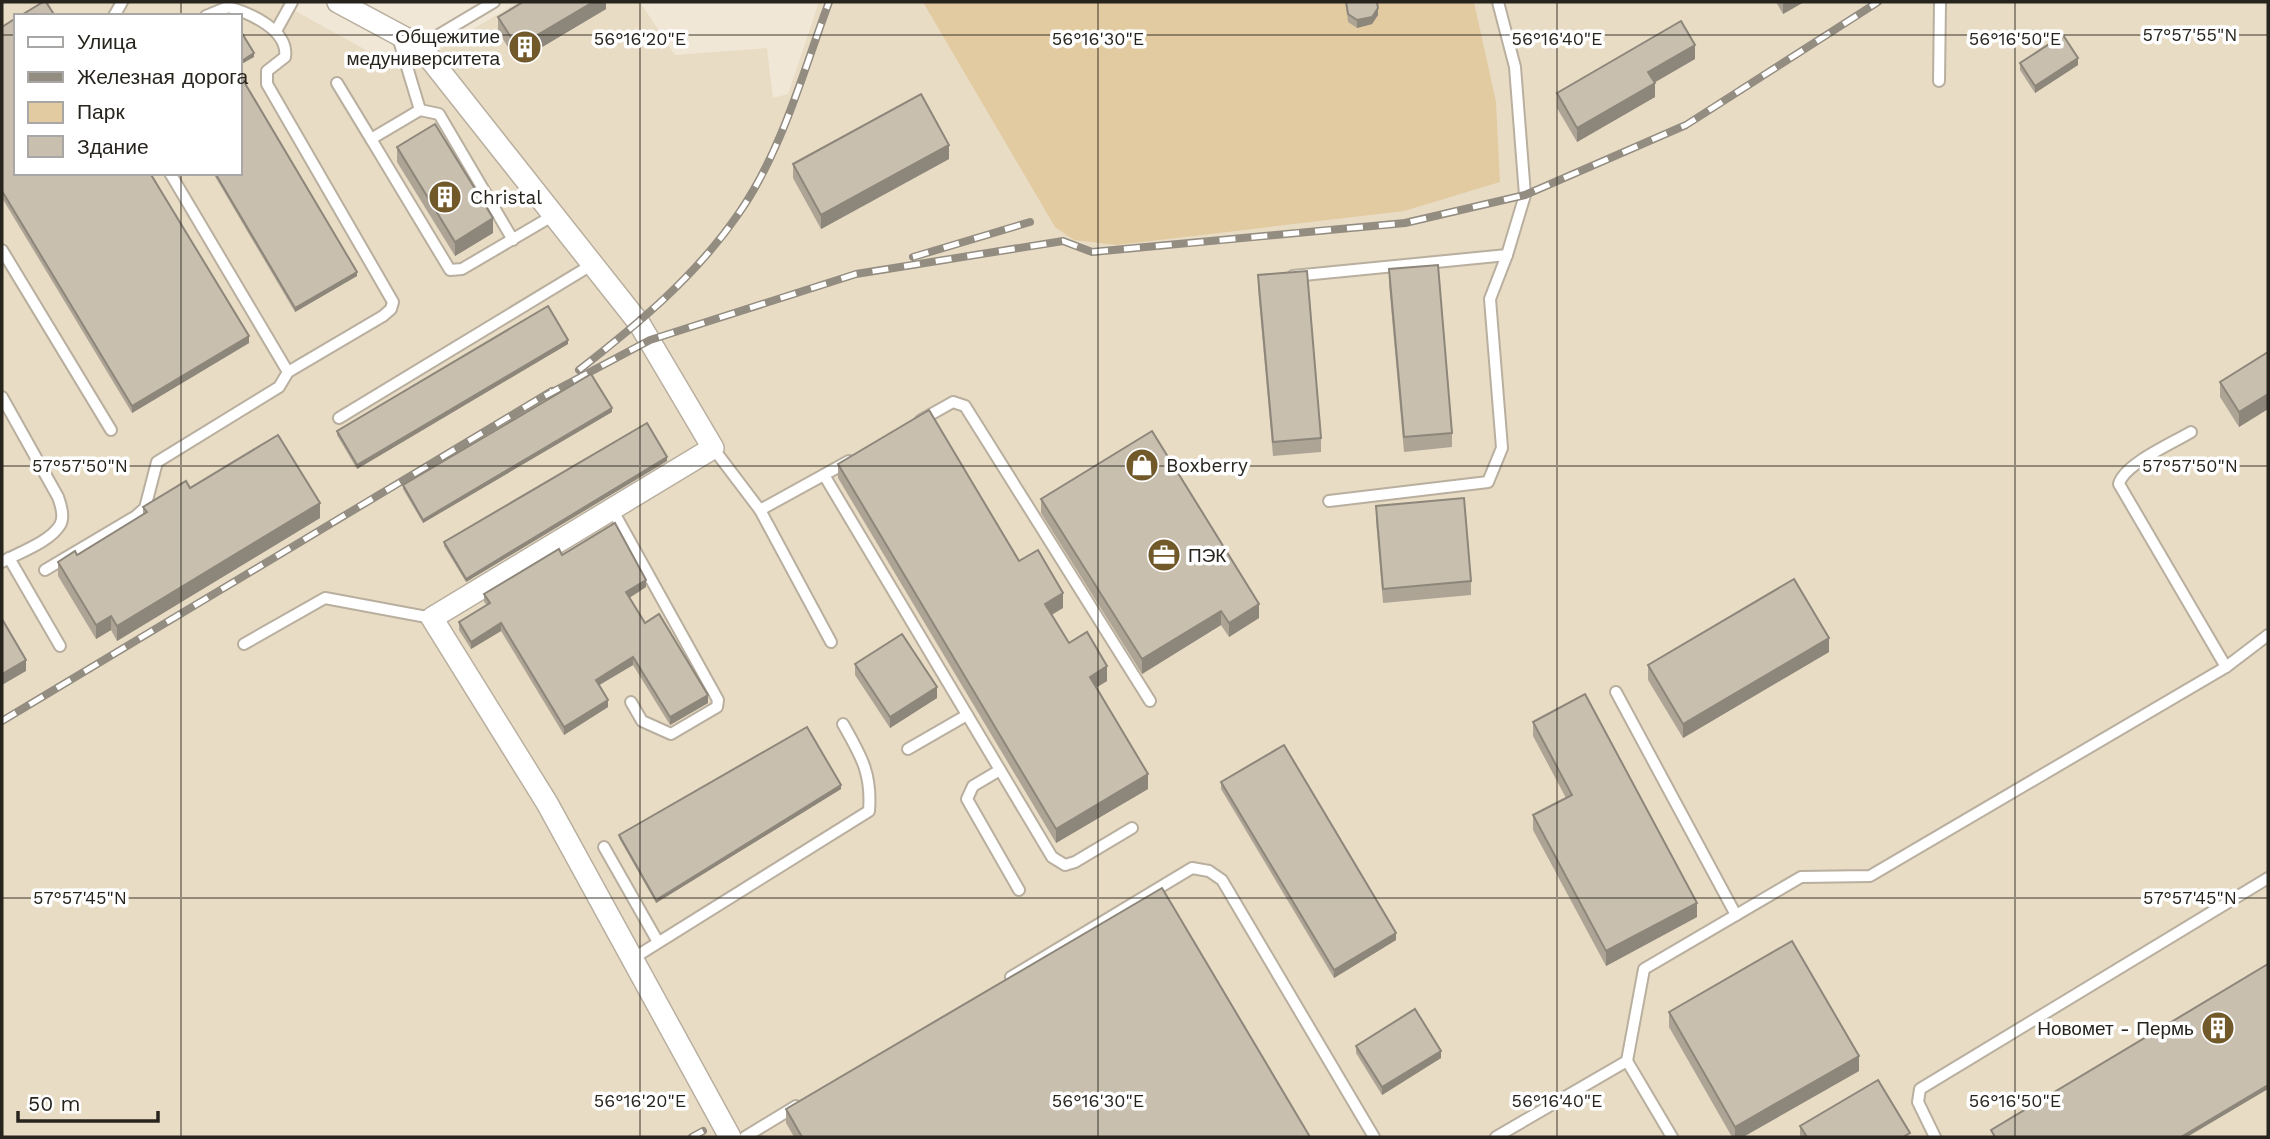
<svg xmlns="http://www.w3.org/2000/svg" width="2270" height="1139" font-family="'Work Sans',sans-serif">
  <style>
    .built { fill: #e9dcc5; fill-rule: evenodd }
    .green { fill: #e2caa1 }
    .lines { fill: none; stroke-linecap: round; stroke-linejoin: round }
    .service-casing { stroke: #b9af9f; stroke-width: 14 }
    .minor-casing { stroke: #b9af9f; stroke-width: 24 }
    .service { stroke: #fff; stroke-width: 10 }
    .minor { stroke: #fff; stroke-width: 21 }
    .rail-casing { stroke: #938c80; stroke-width: 8 }
    .rail { stroke: #fff; stroke-width: 5; stroke-dasharray: 16; stroke-linecap: butt }
    .wall { fill: #ada496 }
    .shaded-wall { fill: #8d867a }
    .building { fill: #c9bfaf; stroke: #8d867a; stroke-width: 2 }
    .ticks { fill: none; stroke: #27231d; stroke-width: 2; stroke-opacity: 0.45 }
    .labels { text-anchor: middle; stroke-width: 7; stroke-linejoin: round; paint-order: stroke }
    .poi-label { font-size: 19px; fill: #27231d; stroke: #fff; text-anchor: start }
    .ticks-label { font-size: 18px; text-anchor: middle; fill: #27231d; stroke: #fff; stroke-width: 7; stroke-linejoin: round; paint-order: stroke }
  </style>
  <rect width="100%" height="100%" fill="#f1e7d6"/>
  <path class="built" d="M2,2H279L404,71L518,2H640L675,55L767,48L773,98L788,94L819,2H2268V1137H2ZM16,16H240V173H16Z"/>
  <polygon class="green" points="923,2 1474,2 1496,102 1500,182 1404,211 1117,245 1074,240 1055,227"/>
  <g class="lines">
    <defs>
      <g id="service">
        <polyline points="114,16 122,2"/>
        <path d="M206,16L228,7C250,13 289,30 285,57L267,71V84L393,302L391,309L383,316L288,372"/>
        <polyline points="276,31 292,2"/>
        <polyline points="398,37 420,110"/>
        <polyline points="420,46 494,2"/>
        <polyline points="1939,81 1940,2"/>
        <polyline points="337,83 371,139"/>
        <polyline points="513,240 439,114 420,110 371,139 450,270 462,269 554,215"/>
        <polyline points="2,250 111,430"/>
        <polyline points="1293,276 1507,255 1525,195 1515,67 1498,2"/>
        <path d="M2,397L58,497C61,505 65,517 60,525C50,542 18,553 2,562"/>
        <polyline points="339,418 593,264"/>
        <polyline points="921,420 953,402 965,406 1150,701"/>
        <path d="M2191,432C2173,443 2124,464 2119,484L2226,667"/>
        <polyline points="713,448 760,510 831,642"/>
        <polyline points="824,475 1052,857 1065,865 1075,862 1132,828"/>
        <polyline points="1329,501 1488,482 1502,448 1490,299 1507,255"/>
        <polyline points="612,509 718,700 717,707 671,734 642,721 631,702"/>
        <polyline points="760,510 849,461"/>
        <polyline points="9,558 60,646"/>
        <polyline points="45,570 136,516 145,508 157,462 279,387 288,372 170,173"/>
        <polyline points="244,644 325,598 432,618"/>
        <polyline points="1616,692 1736,915"/>
        <polyline points="908,749 967,715"/>
        <polyline points="1000,770 973,786 967,799 1019,890"/>
        <polyline points="604,847 658,942"/>
        <path d="M632,959L869,811C872,773 861,756 843,724"/>
        <polyline points="1011,977 1192,868 1209,871 1222,880 1374,1137"/>
        <polyline points="1627,1061 1672,1137"/>
        <polyline points="745,1137 796,1106"/>
        <polyline points="1496,1137 1627,1061 1644,969 1801,877 1870,876 2226,667 2268,635"/>
        <polyline points="1935,1137 1918,1102 1920,1089 2268,878"/>
      </g>
      <polyline id="minor" points="338,2 420,46 639,323 713,448 432,618 547,803 730,1137"/>
    </defs>
    <use href="#service" class="service-casing"/>
    <use href="#minor" class="minor-casing"/>
    <use href="#service" class="service"/>
    <use href="#minor" class="minor"/>
    <defs>
      <g id="rail">
        <polyline points="913,257 1030,222"/>
        <path d="M579,370C638,324 696,276 739,213C782,151 803,72 829,2"/>
        <polyline points="545,396 650,340 856,274 1063,241 1092,252 1405,223 1525,195 1686,125 1878,2"/>
        <polyline points="2,721 552,391"/>
        <polyline points="692,1137 703,1131"/>
      </g>
    </defs>
    <use href="#rail" class="rail-casing"/>
    <use href="#rail" class="rail"/>
  </g>
  <g class="wall">
    <polygon points="606,2 606,9 517,62 498,31 498,17"/>
    <polygon points="1346,2 1378,15 1372,24 1357,28 1348,22"/>
    <polygon points="1776,2 1804,2 1783,14"/>
    <polygon points="2,27 249,343 132,413 2,198"/>
    <polygon points="1695,59 1654,83 1655,97 1577,142 1557,108 1557,93"/>
    <polygon points="2020,63 2078,65 2035,93 2020,70"/>
    <polygon points="397,147 493,233 455,256 397,162"/>
    <polygon points="949,159 821,229 793,178 793,164"/>
    <polygon points="213,173 240,173 357,276 295,312"/>
    <polygon points="1389,269 1452,433 1452,447 1404,452 1389,284"/>
    <polygon points="1258,275 1321,438 1321,452 1273,456 1258,289"/>
    <polygon points="568,344 357,469 337,435 337,431"/>
    <polygon points="2268,352 2268,409 2239,427 2220,397 2220,382"/>
    <polygon points="612,412 423,523 403,489 403,485"/>
    <polygon points="667,461 466,582 444,546 444,542"/>
    <polygon points="838,464 1019,561 1063,608 1052,615 1069,643 1107,681 1096,688 1148,789 1056,843 838,478"/>
    <polygon points="190,488 320,518 117,641 111,630 96,639 58,576 58,562 77,555 143,514 143,507"/>
    <polygon points="1041,499 1259,618 1229,637 1221,625 1142,674 1041,513"/>
    <polygon points="1376,506 1471,581 1471,595 1383,603 1376,520"/>
    <polygon points="562,555 646,587 629,598 645,623 708,703 670,725 633,665 599,685 608,707 564,735 501,631 471,649 459,630 459,622 487,605 484,602 484,594"/>
    <polygon points="1829,652 1683,738 1648,680 1648,665"/>
    <polygon points="855,664 937,698 890,728 855,675"/>
    <polygon points="1533,722 1697,917 1606,966 1533,830 1533,815 1566,798 1533,736"/>
    <polygon points="1221,782 1396,940 1334,978 1221,789"/>
    <polygon points="841,789 656,903 619,838 619,835"/>
    <polygon points="1669,1012 1859,1071 1743,1137 1732,1137 1669,1027"/>
    <polygon points="1356,1046 1441,1058 1382,1095 1356,1053"/>
    <polygon points="786,1109 1310,1137 794,1137 786,1123"/>
    <polygon points="1800,1126 1910,1137 1800,1137"/>
  </g>
  <g class="shaded-wall">
    <polygon points="593,2 606,2 606,9 517,62 517,47"/>
    <polygon points="1783,2 1804,2 1783,14"/>
    <polygon points="1378,8 1378,15 1372,24 1357,28 1357,20"/>
    <polygon points="1695,45 1695,59 1648,86 1648,72"/>
    <polygon points="254,53 254,57 240,65 240,62"/>
    <polygon points="2078,58 2078,65 2035,93 2035,86"/>
    <polygon points="1655,83 1655,97 1577,142 1577,128"/>
    <polygon points="949,145 949,159 821,229 821,215"/>
    <polygon points="493,218 493,233 455,256 455,242"/>
    <polygon points="357,272 357,276 295,312 295,308"/>
    <polygon points="249,336 249,343 132,413 132,406"/>
    <polygon points="568,340 568,344 357,469 357,465"/>
    <polygon points="2268,394 2268,409 2239,427 2239,412"/>
    <polygon points="612,408 612,412 423,523 423,520"/>
    <polygon points="667,457 667,461 466,582 466,579"/>
    <polygon points="320,503 320,518 117,641 117,626"/>
    <polygon points="646,580 646,587 626,600 626,592"/>
    <polygon points="1063,593 1063,608 1045,618 1045,604"/>
    <polygon points="1259,604 1259,618 1229,637 1229,623"/>
    <polygon points="1221,611 1221,625 1142,674 1142,659"/>
    <polygon points="111,616 111,630 96,639 96,625"/>
    <polygon points="501,623 501,631 471,649 471,642"/>
    <polygon points="1829,638 1829,652 1683,738 1683,724"/>
    <polygon points="633,657 633,665 596,687 596,680"/>
    <polygon points="26,660 26,671 2,685 2,674"/>
    <polygon points="1107,666 1107,681 1090,691 1090,677"/>
    <polygon points="937,687 937,698 890,728 890,717"/>
    <polygon points="708,695 708,703 670,725 670,717"/>
    <polygon points="608,700 608,707 564,735 564,727"/>
    <polygon points="1148,774 1148,789 1056,843 1056,829"/>
    <polygon points="841,785 841,789 656,903 656,900"/>
    <polygon points="1697,903 1697,917 1606,966 1606,951"/>
    <polygon points="1396,933 1396,940 1334,978 1334,970"/>
    <polygon points="1441,1051 1441,1058 1382,1095 1382,1087"/>
    <polygon points="1859,1056 1859,1071 1743,1137 1735,1137 1735,1127"/>
    <polygon points="2268,1085 2268,1089 2187,1137 2181,1137"/>
  </g>
  <g class="building">
    <polygon points="43,2 46,2 55,16 20,16"/>
    <polygon points="523,2 593,2 517,47 498,17"/>
    <polygon points="1346,2 1377,2 1378,8 1372,17 1357,20 1348,14"/>
    <polygon points="16,18 16,173 150,173 249,336 132,406 2,191 2,27"/>
    <polygon points="1681,21 1695,45 1648,72 1655,83 1577,128 1557,93"/>
    <polygon points="240,30 254,53 240,62"/>
    <polygon points="2063,35 2078,58 2035,86 2020,63"/>
    <polygon points="240,75 357,272 295,308 215,173 240,173"/>
    <polygon points="921,94 949,145 821,215 793,164"/>
    <polygon points="435,124 493,218 455,242 397,147"/>
    <polygon points="1438,265 1452,433 1404,437 1389,269"/>
    <polygon points="1307,271 1321,438 1273,442 1258,275"/>
    <polygon points="548,306 568,340 357,465 337,431"/>
    <polygon points="2268,352 2268,394 2239,412 2220,382"/>
    <polygon points="591,374 612,408 423,520 403,485"/>
    <polygon points="929,410 1019,561 1038,550 1063,593 1045,604 1069,643 1087,632 1107,666 1090,677 1148,774 1056,829 838,464"/>
    <polygon points="647,423 667,457 466,579 444,542"/>
    <polygon points="1152,431 1259,604 1229,623 1221,611 1142,659 1041,499"/>
    <polygon points="278,435 320,503 117,626 111,616 96,625 58,562 75,551 77,555 147,512 143,507 186,481 190,488"/>
    <polygon points="1464,498 1471,581 1383,589 1376,506"/>
    <polygon points="615,523 646,580 626,592 645,623 659,614 708,695 670,717 633,657 596,680 608,700 564,727 501,623 471,642 459,622 490,603 484,594 559,549 562,555"/>
    <polygon points="1794,579 1829,638 1683,724 1648,665"/>
    <polygon points="2,619 26,660 2,674"/>
    <polygon points="902,634 937,687 890,717 855,664"/>
    <polygon points="1585,694 1697,903 1606,951 1533,815 1572,795 1533,722"/>
    <polygon points="807,727 841,785 656,900 619,835"/>
    <polygon points="1284,745 1396,933 1334,970 1221,782"/>
    <polygon points="1162,888 1310,1137 802,1137 786,1109"/>
    <polygon points="1792,941 1859,1056 1735,1127 1669,1012"/>
    <polygon points="2268,964 2268,1085 2181,1137 1995,1137 1991,1130"/>
    <polygon points="1415,1009 1441,1051 1382,1087 1356,1046"/>
    <polygon points="1878,1080 1910,1133 1903,1137 1807,1137 1800,1126"/>
  </g>
  <path class="ticks" d="M181,2V16M640,2V1137M1098,2V1137M1557,2V1137M2015,2V1137M2,35H16M240,35H2268M181,173V1137M2,466H2268M2,898H2268"/>
  <defs>
    <symbol id="building-disc" viewBox="-11 -11 22 22"><circle r="9.5" fill="#72592a" stroke="#fff"/><path d="M-4-6H4V6H1V3H-1V6H-4ZM-2.5-4.3h1.7v1.8h-1.7ZM.8-4.3h1.7v1.8H.8ZM-2.5-1h1.7V.8h-1.7ZM.8-1h1.7V.8H.8Z" fill="#fff"/></symbol>
    <symbol id="shop-disc" viewBox="-11 -11 22 22"><circle r="9.5" fill="#72592a" stroke="#fff"/><path d="M-5-2.5h2.3a2.7 3.5 0 0 1 5.4 0H5L5.5 6h-11ZM-1.5-2.5h3a1.5 2.3 0 0 0-3 0Z" fill="#fff"/></symbol>
    <symbol id="office-disc" viewBox="-11 -11 22 22"><circle r="9.5" fill="#72592a" stroke="#fff"/><path d="M-6-3h4V-5.5h4V-3h4V5H-6ZM-1-4.5V-3h2v-1.5ZM-6 0V1H6V0Z" fill="#fff"/></symbol>
  </defs>
  <g fill-rule="evenodd">
    <use href="#building-disc" x="506" y="28" width="38" height="38"/>
    <use href="#building-disc" x="426" y="178" width="38" height="38"/>
    <use href="#shop-disc" x="1123" y="446" width="38" height="38"/>
    <use href="#office-disc" x="1145" y="536" width="38" height="38"/>
    <use href="#building-disc" x="2199" y="1009" width="38" height="38"/>
  </g>
  <g class="labels">
    <g class="poi-label">
      <text x="500" y="43" text-anchor="end">Общежитие<tspan x="500" dy="22">медуниверситета</tspan></text>
      <text x="470" y="204">Christal</text>
      <text x="1166" y="472">Boxberry</text>
      <text x="1188" y="562">ПЭК</text>
      <text x="2194" y="1035" text-anchor="end">Новомет - Пермь</text>
    </g>
  </g>
  <g class="ticks-label">
    <text x="2190" y="41">57°57'55"N</text>
    <text x="640" y="45">56°16'20"E</text>
    <text x="1098" y="45">56°16'30"E</text>
    <text x="1557" y="45">56°16'40"E</text>
    <text x="2015" y="45">56°16'50"E</text>
    <text x="80" y="472">57°57'50"N</text>
    <text x="2190" y="472">57°57'50"N</text>
    <text x="80" y="904">57°57'45"N</text>
    <text x="2190" y="904">57°57'45"N</text>
    <text x="640" y="1107">56°16'20"E</text>
    <text x="1098" y="1107">56°16'30"E</text>
    <text x="1557" y="1107">56°16'40"E</text>
    <text x="2015" y="1107">56°16'50"E</text>
  </g>
  <rect width="2270" height="1139" fill="none" stroke="#27231d" stroke-width="7"/>
  <rect x="14" y="14" width="228" height="161" fill="#ffffff" stroke="#a9a7a5" stroke-width="2"/>
  <rect x="28" y="37" width="35" height="10" fill="#ffffff" stroke="#a9a7a5" stroke-width="2"/>
  <text x="77" y="49" font-size="21" fill="#27231d">Улица</text>
  <rect x="28" y="72" width="35" height="10" fill="#938c80" stroke="#a9a7a5" stroke-width="2"/>
  <text x="77" y="84" font-size="21" fill="#27231d">Железная дорога</text>
  <rect x="28" y="102" width="35" height="21" fill="#e2caa1" stroke="#a9a7a5" stroke-width="2"/>
  <text x="77" y="119" font-size="21" fill="#27231d">Парк</text>
  <rect x="28" y="136" width="35" height="21" fill="#c9bfaf" stroke="#a9a7a5" stroke-width="2"/>
  <text x="77" y="154" font-size="21" fill="#27231d">Здание</text>
  <path d="M18 1111v10h140v-10" fill="none" stroke="#27231d" stroke-width="3.5"/>
  <text x="28" y="1111" font-size="21" fill="#27231d" stroke="#ffffff" stroke-width="5" paint-order="stroke">50 m</text>
</svg>
